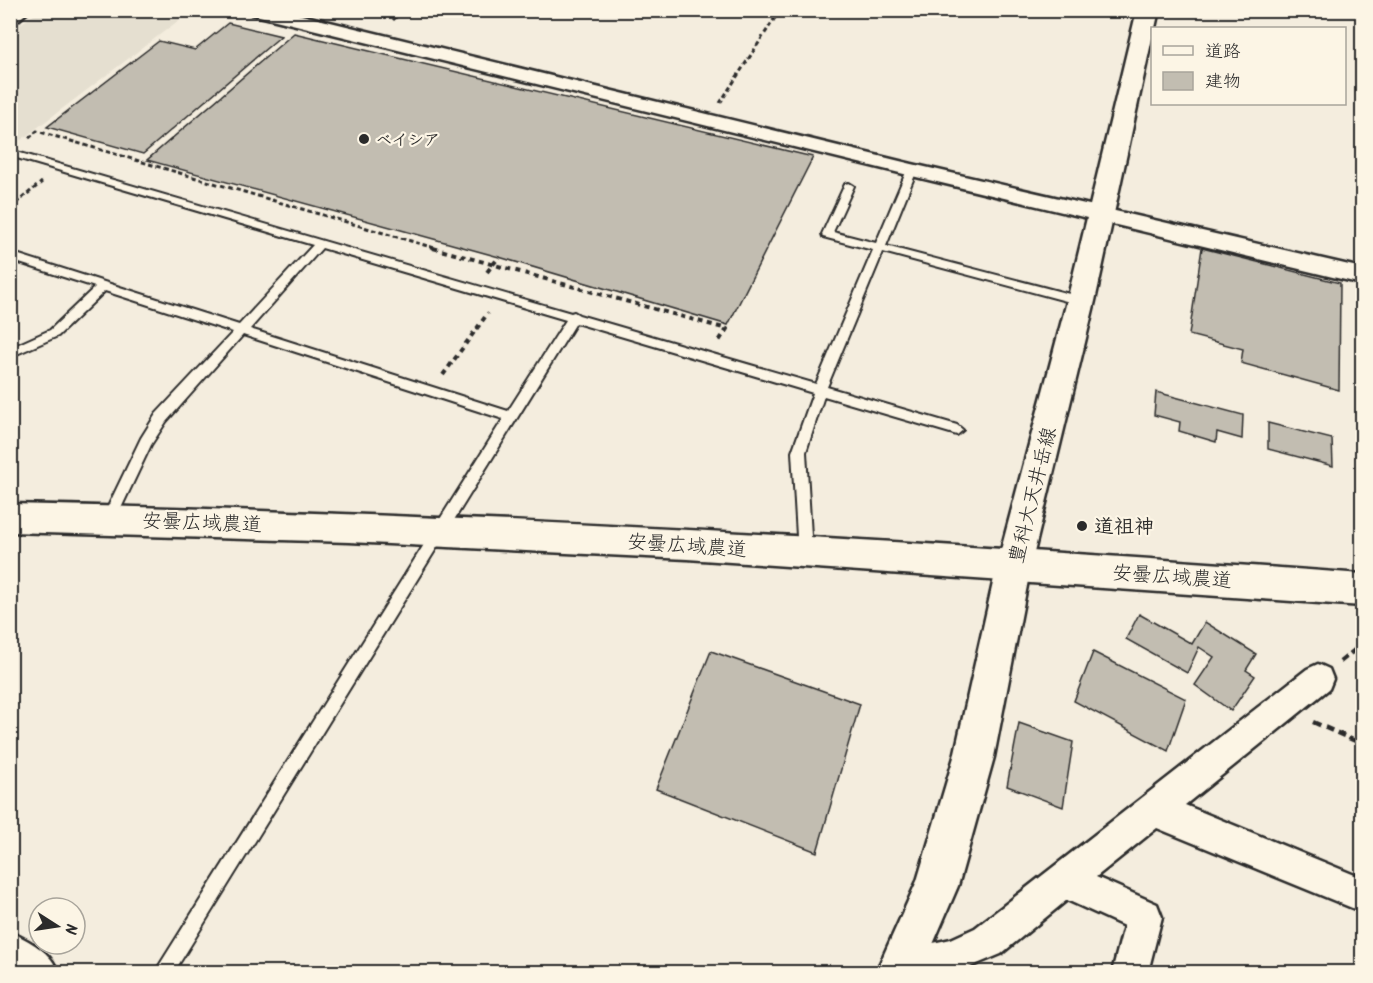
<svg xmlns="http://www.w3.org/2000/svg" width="1373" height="983" font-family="Kalam,'Klee One',sans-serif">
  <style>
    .built { fill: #e5dfd0 }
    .building { fill: #c2bdb1; stroke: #2b2b2b; stroke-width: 1.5 }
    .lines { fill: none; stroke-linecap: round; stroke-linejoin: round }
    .service-casing { stroke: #2b2b2b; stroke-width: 4 }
    .minor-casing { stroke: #2b2b2b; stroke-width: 5 }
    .tertiary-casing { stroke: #2b2b2b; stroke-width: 5 }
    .secondary-casing { stroke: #2b2b2b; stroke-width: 5 }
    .path-far2 { stroke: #2b2b2b; stroke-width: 3; stroke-dasharray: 4.5 3; stroke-linecap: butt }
    .path-far1 { stroke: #2b2b2b; stroke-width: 4; stroke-dasharray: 5 4.5; stroke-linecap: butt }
    .path { stroke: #2b2b2b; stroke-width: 4.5; stroke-dasharray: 8 5; stroke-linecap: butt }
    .service { fill: #fcf5e5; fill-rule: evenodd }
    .minor { fill: #fcf5e5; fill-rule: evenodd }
    .tertiary { fill: #fcf5e5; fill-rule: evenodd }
    .secondary { fill: #fcf5e5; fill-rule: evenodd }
    .poi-dot { fill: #2b2b2b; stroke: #fcf5e5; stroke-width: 2 }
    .labels { text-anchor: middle; stroke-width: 4.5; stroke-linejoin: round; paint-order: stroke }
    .far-poi-label { font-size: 16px; font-weight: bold; fill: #2b2b2b; stroke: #fcf5e5; text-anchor: start }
    .street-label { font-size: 20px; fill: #2b2b2b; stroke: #fcf5e5 }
    .poi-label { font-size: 20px; font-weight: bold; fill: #2b2b2b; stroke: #fcf5e5; text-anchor: start }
  </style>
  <rect width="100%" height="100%" fill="#f4edde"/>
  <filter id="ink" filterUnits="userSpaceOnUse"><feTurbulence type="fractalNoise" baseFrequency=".0167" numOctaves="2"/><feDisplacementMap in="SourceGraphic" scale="12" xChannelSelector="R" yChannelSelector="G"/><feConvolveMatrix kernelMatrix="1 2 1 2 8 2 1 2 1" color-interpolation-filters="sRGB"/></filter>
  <g filter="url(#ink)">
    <polygon class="built" points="40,11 40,10 191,11 21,140 11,137 11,30"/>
    <g class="building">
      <polygon points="228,23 281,36 143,154 47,127 159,41 195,50"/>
      <polygon points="294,33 813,157 728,325 499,257 147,160"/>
      <polygon points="1202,248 1340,283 1339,390 1241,363 1243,349 1189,335"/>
      <polygon points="1156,392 1243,415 1242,439 1217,432 1216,442 1179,431 1180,422 1154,415"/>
      <polygon points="1268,423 1332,439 1333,466 1268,449"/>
      <polygon points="1139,614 1192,644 1205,622 1256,654 1246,670 1255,676 1231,711 1195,685 1214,657 1199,647 1187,673 1126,639"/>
      <polygon points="711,651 860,704 817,852 656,789"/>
      <polygon points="1093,652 1186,699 1168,751 1074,701"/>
      <polygon points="1019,723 1073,742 1063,807 1007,786"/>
    </g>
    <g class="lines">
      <defs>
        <path id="service" d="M10,150L571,313L574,312L579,315L816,384L873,250L823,237L822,234L845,184L849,183L854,186L833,232L876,243L907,170L908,168H916L917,170L886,246L1081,297L1087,301L1081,305L883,252L827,387L957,425L963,430L957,435L824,396L806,452L812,553L810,557L805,559L800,557L798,553L792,452L813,393L576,323L174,972H155L503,419L243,335L166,422L151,445L114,523L109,525L104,523L102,519L141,438L156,414L233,332L105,291L58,336L10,357V348L50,330L95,287L10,260V252L239,325L313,245L10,156ZM322,248L566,320L508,411L250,329Z"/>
        <g id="minor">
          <polygon points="10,10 30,10 16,22 10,23"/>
          <polygon points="249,10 281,10 912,164 1362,268 1362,284 912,176 251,14"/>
          <polygon points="1318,664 1329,669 1333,679 1329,689 1185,805 1362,878 1362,912 1157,828 1096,877 1157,904 1162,917 1148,972 1112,972 1124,926 1067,900 1001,954 958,972 886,972 884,968 889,955 902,950 951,939 975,928 1307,669"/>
          <path d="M10,932C29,940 52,953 58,972H10Z"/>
        </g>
        <path id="tertiary" d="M10,504C462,513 912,541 1362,574V606L687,559L349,542L10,532Z"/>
        <polygon id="secondary" points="1137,10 1159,10 1155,28 1152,28 1152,38 1095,301 1031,565 994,757 958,886 921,972 876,972 917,881 954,757 997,565 1067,301"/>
      </defs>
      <use href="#service" class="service-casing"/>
      <use href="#minor" class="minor-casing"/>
      <use href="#tertiary" class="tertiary-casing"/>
      <use href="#secondary" class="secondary-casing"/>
      <g class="path-far2">
        <polyline points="393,20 403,10"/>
        <polyline points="720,103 780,10"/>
        <polyline points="29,138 37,131 438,249"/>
        <polyline points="10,208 42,182"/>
      </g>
      <g class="path-far1">
        <polyline points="433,248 727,329 719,341"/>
        <polyline points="487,272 499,257"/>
        <polyline points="443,375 488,313"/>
      </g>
      <g class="path">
        <polyline points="1340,662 1362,644"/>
        <polyline points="1313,722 1362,744"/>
      </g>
      <use href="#service" class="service"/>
      <use href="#minor" class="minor"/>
      <use href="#tertiary" class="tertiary"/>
      <use href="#secondary" class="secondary"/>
    </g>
  </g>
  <g class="poi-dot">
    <circle cx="364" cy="139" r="6"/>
    <circle cx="1082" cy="526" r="6"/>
  </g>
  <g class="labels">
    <g class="far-poi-label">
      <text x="376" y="145">ベイシア</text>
    </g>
    <g class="street-label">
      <text transform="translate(1032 495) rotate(-76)" y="7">豊科大天井岳線</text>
      <text transform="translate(202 522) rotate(2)" y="7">安曇広域農道</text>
      <text transform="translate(687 545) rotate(4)" y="7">安曇広域農道</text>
      <text transform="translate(1172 576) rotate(4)" y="7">安曇広域農道</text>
    </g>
    <g class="poi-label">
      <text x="1094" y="533">道祖神</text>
    </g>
  </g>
  <rect width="1373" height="983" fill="none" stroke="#fcf5e5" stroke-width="36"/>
  <rect x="18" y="18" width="1337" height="947" fill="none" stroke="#2b2b2b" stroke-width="2" filter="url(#ink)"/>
  <rect x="1151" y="27" width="195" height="78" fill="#fcf5e5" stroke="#a8a49b" stroke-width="1.5"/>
  <rect x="1163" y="46" width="30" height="9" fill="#fcf5e5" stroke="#a8a49b" stroke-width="1.5"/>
  <text x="1205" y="57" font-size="18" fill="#2b2b2b">道路</text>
  <rect x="1163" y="72" width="30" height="18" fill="#c2bdb1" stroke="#a8a49b" stroke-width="1.5"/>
  <text x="1205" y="87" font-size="18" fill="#2b2b2b">建物</text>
  <g transform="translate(57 926) rotate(102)"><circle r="28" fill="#fcf5e5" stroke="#a8a49b" stroke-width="1.5"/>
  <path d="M0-4.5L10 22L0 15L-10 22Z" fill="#2b2b2b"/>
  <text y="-9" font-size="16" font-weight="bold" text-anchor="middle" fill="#2b2b2b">N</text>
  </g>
</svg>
